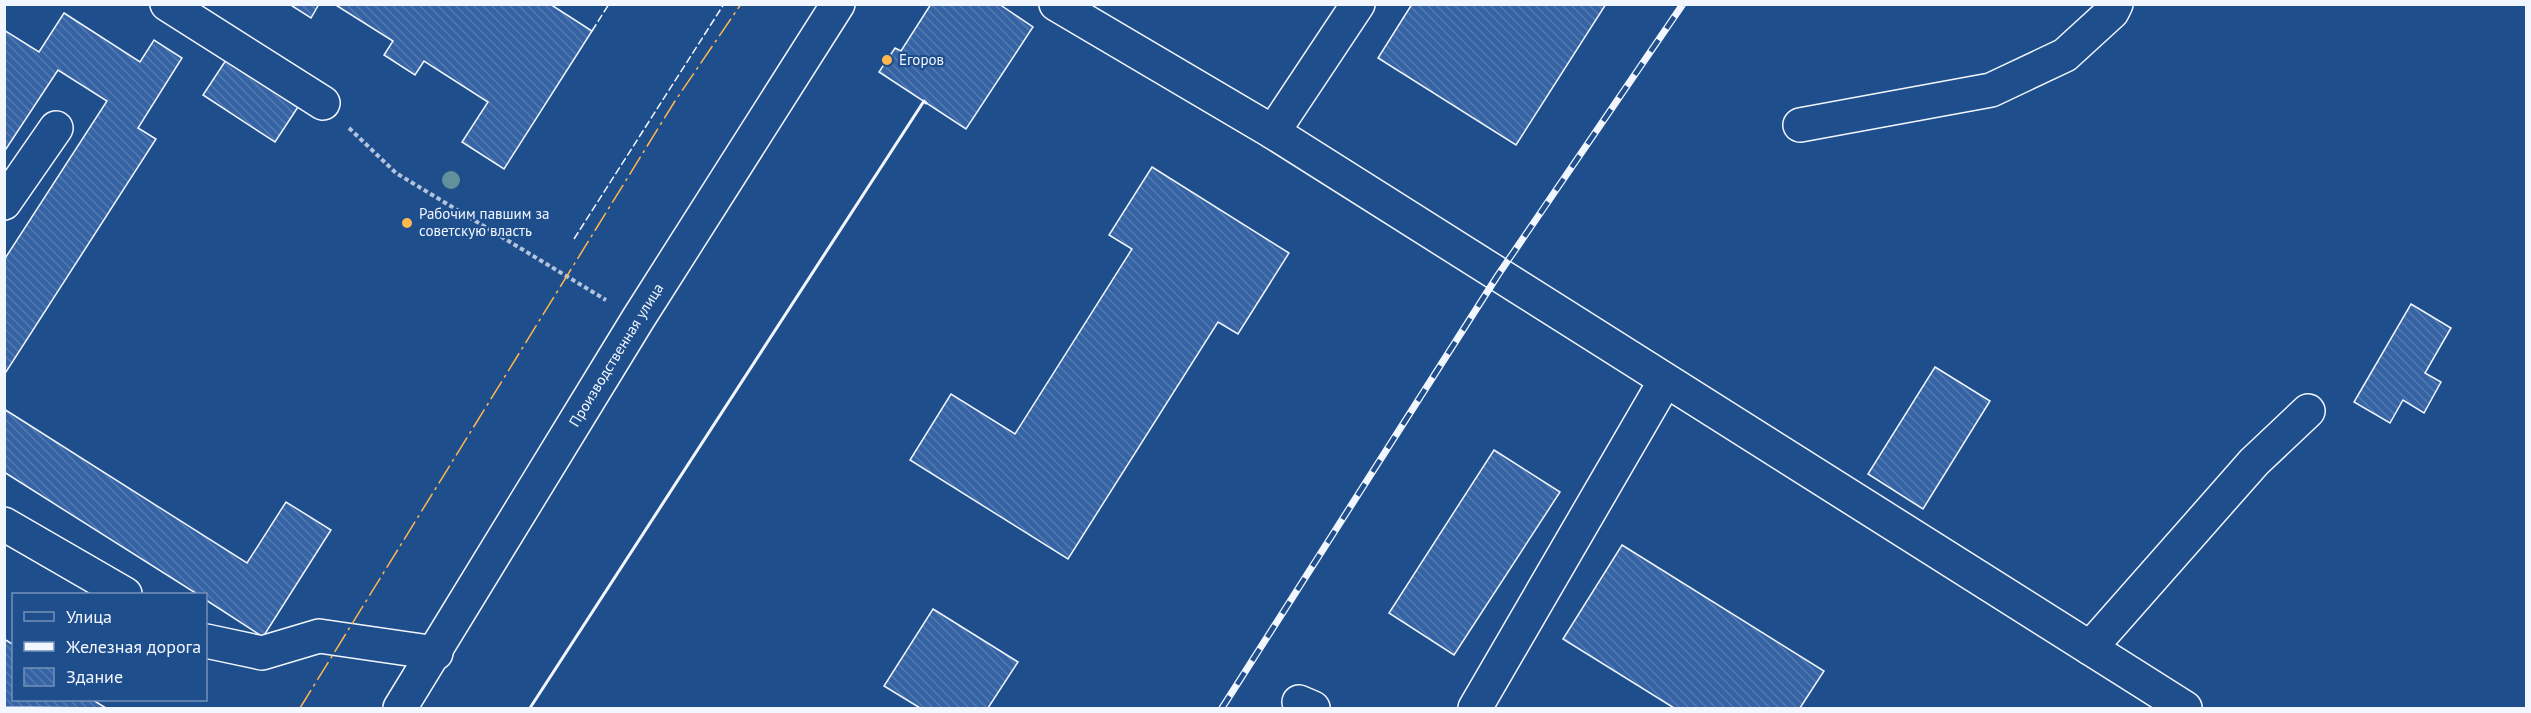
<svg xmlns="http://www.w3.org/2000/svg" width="2531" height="713" font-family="'PT Sans',sans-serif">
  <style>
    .building { fill: url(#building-back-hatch); stroke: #f2f6ff; stroke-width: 1.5 }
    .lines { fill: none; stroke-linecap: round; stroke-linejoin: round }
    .minor-casing { stroke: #f2f6ff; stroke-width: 36 }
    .path { stroke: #b3c4dc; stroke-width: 4; stroke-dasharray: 4.5 3; stroke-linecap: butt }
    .minor { stroke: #1f4e8c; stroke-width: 33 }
    .rail-casing { stroke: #f2f6ff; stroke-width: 7 }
    .rail { stroke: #1f4e8c; stroke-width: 4.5; stroke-dasharray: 14; stroke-linecap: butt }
    .fence { stroke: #f2f6ff; stroke-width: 1.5; stroke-dasharray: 8 3; stroke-linecap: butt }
    .wall { stroke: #f2f6ff; stroke-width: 3 }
    .power { stroke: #ffb74d; stroke-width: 1.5; stroke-dasharray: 21 4.5 3 4.5; stroke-linecap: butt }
    .tree { fill: #61919a }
    .poi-dot { fill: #ffb74d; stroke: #1f4e8c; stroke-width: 2 }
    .labels { text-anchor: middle; stroke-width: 4.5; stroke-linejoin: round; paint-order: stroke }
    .poi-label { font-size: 15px; fill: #f2f6ff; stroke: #1f4e8c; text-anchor: start }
    .street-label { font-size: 15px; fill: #f2f6ff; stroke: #1f4e8c }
  </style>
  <defs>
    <pattern id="building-back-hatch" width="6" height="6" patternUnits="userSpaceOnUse" patternTransform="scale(1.5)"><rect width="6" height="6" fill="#3563a3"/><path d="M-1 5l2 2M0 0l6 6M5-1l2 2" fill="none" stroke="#537ab1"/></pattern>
  </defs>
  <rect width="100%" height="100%" fill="#1f4e8c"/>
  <g class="building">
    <polygon points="289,4 319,4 311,18"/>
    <polygon points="334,4 550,4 592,31 504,169 462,142 488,102 424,61 415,75 384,55 393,41"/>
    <polygon points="931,4 999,4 1033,27 966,129 879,72 895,48 901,51"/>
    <polygon points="1412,4 1606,4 1516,145 1378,58"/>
    <polygon points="64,13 140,62 154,40 182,58 138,128 156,139 4,375 4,260 107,101 58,70 4,152 4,30 39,52"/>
    <polygon points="228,57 300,104 275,142 203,95"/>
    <polygon points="1152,167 1289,253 1238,334 1218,322 1068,559 910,460 951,394 1015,434 1132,249 1109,235"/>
    <polygon points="2411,304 2451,328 2425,373 2441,382 2424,413 2403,400 2390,423 2354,402"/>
    <polygon points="1935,367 1990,401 1923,509 1868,474"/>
    <polygon points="4,409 247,563 286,502 331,530 263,637 206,600 206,594 197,594 4,472"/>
    <polygon points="1494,450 1560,492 1454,655 1389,613"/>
    <polygon points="1622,545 1824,671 1800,708 1674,708 1563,639"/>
    <polygon points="933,609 1018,662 988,708 920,708 884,686"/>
    <polygon points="4,639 14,645 14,700 93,700 106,708 4,707"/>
  </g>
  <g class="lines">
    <defs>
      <g id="minor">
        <polyline points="167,4 323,103"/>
        <polyline points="1056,4 1273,132 2185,708"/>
        <polyline points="1800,125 1991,90 2065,55 2112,12 2116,4"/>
        <polyline points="1273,132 1358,4"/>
        <polyline points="4,203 56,128"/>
        <polyline points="4,524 125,594"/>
        <polyline points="206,641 262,653 319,636 436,653"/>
        <polyline points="2090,648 2254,462 2308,411"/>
        <polyline points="1299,702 1313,708"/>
        <path id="s1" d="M400,708L638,319L838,4"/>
        <polyline points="1475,708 1665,381"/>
      </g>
    </defs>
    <use href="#minor" class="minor-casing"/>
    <polyline class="path" points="349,128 396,173 606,300"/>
    <use href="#minor" class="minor"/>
    <defs>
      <polyline id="rail" points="1222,708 1498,275 1683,4"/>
    </defs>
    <use href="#rail" class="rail-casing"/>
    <use href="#rail" class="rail"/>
    <g class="fence">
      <polyline points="592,31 609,4"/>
      <polyline points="574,239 724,4"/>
    </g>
    <polyline class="wall" points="530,708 924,101 926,103"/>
    <polyline class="power" points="300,708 675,101 741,4"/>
  </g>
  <circle class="tree" cx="451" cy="180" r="9"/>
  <g class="poi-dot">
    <circle cx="887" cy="60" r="6"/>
    <circle cx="407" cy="223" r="6"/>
  </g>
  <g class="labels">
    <g class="poi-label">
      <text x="899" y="65">Егоров</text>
      <text x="419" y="219">Рабочим павшим за<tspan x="419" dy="17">советскую власть</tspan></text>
    </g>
    <g class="street-label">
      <text dy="5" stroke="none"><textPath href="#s1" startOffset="414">Производственная улица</textPath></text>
    </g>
  </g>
  <rect width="2531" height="713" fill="none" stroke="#f2f6ff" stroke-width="12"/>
  <rect x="12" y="593" width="195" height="108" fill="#1f4e8c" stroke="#7391ba" stroke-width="1.5"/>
  <rect x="24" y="612" width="30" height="9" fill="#1f4e8c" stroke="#7391ba" stroke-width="1.5"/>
  <text x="66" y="623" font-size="18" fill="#f2f6ff">Улица</text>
  <rect x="24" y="642" width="30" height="9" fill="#f2f6ff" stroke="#7391ba" stroke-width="1.5"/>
  <text x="66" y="653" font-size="18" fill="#f2f6ff">Железная дорога</text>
  <rect x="24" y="668" width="30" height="18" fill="url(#building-back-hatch)" stroke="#7391ba" stroke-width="1.5"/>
  <text x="66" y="683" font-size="18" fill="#f2f6ff">Здание</text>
</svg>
